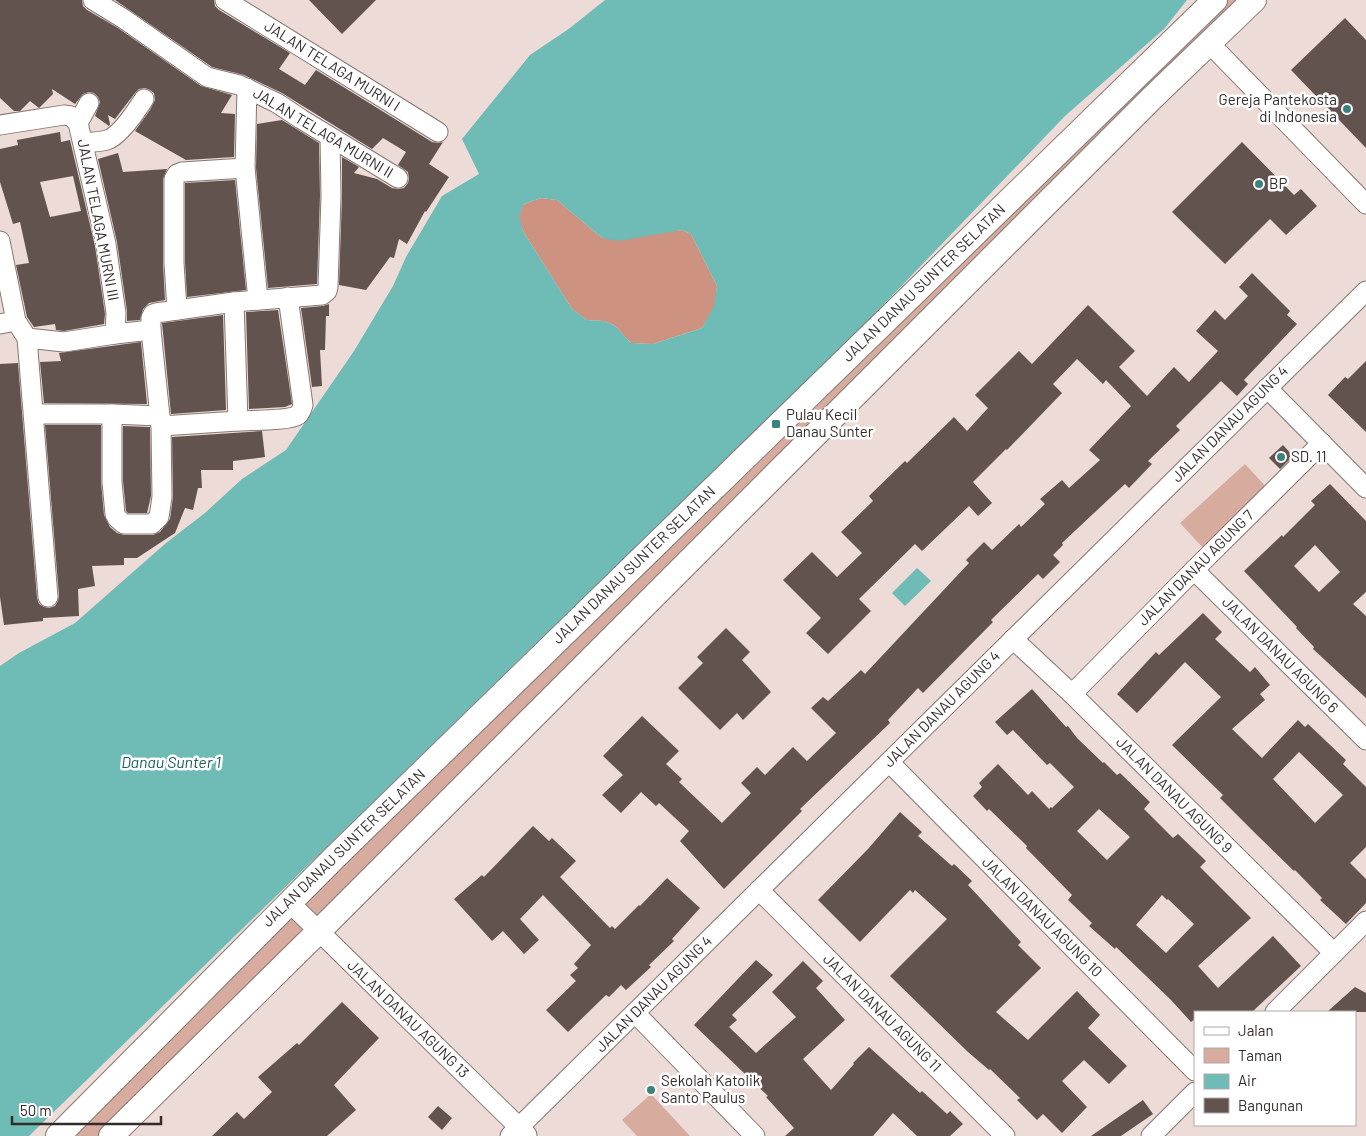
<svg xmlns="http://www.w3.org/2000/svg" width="1366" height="1136" font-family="Barlow,sans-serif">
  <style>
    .green { fill: #d7ac9e }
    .forest { fill: #ce9380 }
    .water { fill: #6fbbb5; fill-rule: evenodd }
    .building { fill: #62534f; fill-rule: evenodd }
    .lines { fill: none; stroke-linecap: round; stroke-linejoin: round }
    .minor-casing { stroke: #867772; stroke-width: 21 }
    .tertiary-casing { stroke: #867772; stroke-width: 26 }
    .minor { stroke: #fff; stroke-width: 19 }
    .tertiary { stroke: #fff; stroke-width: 24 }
    .poi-dot { fill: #3b827d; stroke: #fff; stroke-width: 2 }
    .labels { text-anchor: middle; stroke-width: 5; stroke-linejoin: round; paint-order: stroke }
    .street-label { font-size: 15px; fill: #332c2a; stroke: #fff }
    .poi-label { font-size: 15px; fill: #332c2a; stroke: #fff; text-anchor: start }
    .water-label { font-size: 16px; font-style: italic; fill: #1c5c58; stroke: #fff }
  </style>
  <rect width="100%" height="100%" fill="#ecdbd6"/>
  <g class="green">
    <polygon points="1215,0 1258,0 112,1136 58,1136"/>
    <polygon points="1245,464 1268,489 1204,549 1180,523"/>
    <polygon points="651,1094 690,1136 637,1136 622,1120"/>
  </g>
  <polygon class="forest" points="541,198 557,200 602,238 682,230 691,234 717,286 715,306 702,328 653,344 631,343 614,325 604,321 587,320 572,309 523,231 518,216 524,204"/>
  <g class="water">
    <path d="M605,0H1187L1164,29L1065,116L860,329L29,1136H0V666L19,653L75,623L166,543L205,513L242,479L286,450L354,351L393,286L406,257L442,196L479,174L462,139L530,55L570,28ZM541,198L557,200L602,238L619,241L682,230L691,234L717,286L714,306L702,328L653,344L631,343L614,325L604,321L587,320L572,309L523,231L519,216L524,204Z"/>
    <polygon points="917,568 931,581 905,606 892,593"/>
  </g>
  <g class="building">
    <polygon points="0,0 82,0 83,6 87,10 118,28 201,86 232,95 221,113 235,114 234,157 186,160 135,131 150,110 155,100 154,93 150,90 145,88 139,89 135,93 115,119 108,115 110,124 109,126 95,116 100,102 98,97 94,93 89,92 83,94 75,104 52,89 53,94 39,108 30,101 20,111 14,111 0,98"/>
    <polygon points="115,0 214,0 215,6 219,10 290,53 279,69 305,85 316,70 432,142 438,143 443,142 429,164 449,177 426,212 425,211 407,244 399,239 394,258 390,257 366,290 339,285 342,196 342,157 359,167 354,173 377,179 392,188 398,189 404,188 408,183 409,179 408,172 398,165 406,152 383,138 372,149 282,93 244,75 212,67"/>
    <polygon points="309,0 376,0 342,34"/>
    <polygon points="1345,18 1366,40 1366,148 1291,70"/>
    <polygon points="282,120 319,143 320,196 317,284 268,288 256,168 257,124"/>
    <path d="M60,132L61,142L70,140L95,246L105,314L104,324L64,331L56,330L55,324L34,327L27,317L16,265L29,263L20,222L13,224L0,182V149L18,145L17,140ZM73,176L81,211L50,217L40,182Z"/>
    <polygon points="1242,142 1294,195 1301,189 1317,206 1286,235 1270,219 1225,264 1172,212"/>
    <polygon points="118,153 123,172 167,169 163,179 163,263 165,300 149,303 143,309 140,320 127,321 127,311 117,242 98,159"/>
    <polygon points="235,180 246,290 187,297 185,263 185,183"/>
    <polygon points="1252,273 1290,311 1287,315 1297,324 1244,380 1248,384 1237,396 1221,381 1176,426 1180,430 1148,461 1152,464 1129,488 1125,484 1062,543 1063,545 1053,555 1060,562 1043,579 1038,574 991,620 993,622 923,693 918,688 888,720 890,723 800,809 802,811 724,889 680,841 689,831 659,803 656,806 641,792 621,813 602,795 623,775 603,756 642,716 679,751 666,764 682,779 679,782 722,823 751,793 741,783 757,767 765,775 793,747 807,761 836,733 811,708 823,697 828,701 861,670 865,674 969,563 966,560 984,542 992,550 1019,524 1021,527 1045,504 1040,499 1062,480 1069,488 1100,460 1089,450 1131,406 1106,380 1103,384 1077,359 1053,384 1062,393 1007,450 1006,449 973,482 992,503 978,516 969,506 922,551 915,544 859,599 871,611 828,654 806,633 821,618 783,580 812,552 837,577 862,553 841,532 873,501 869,496 905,461 907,463 954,417 967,431 988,408 975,395 1019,351 1032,364 1088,305 1135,351 1119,367 1147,396 1174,367 1189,382 1218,351 1196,331 1215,310 1225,320 1248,296 1239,287"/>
    <polygon points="329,304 329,316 326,316 325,350 320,350 322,386 312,387 301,308 323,306"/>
    <polygon points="278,310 292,404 285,407 249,409 246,312"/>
    <polygon points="223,315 226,410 171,414 162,323"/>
    <polygon points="141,342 147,404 44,403 40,362 61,361 59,353"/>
    <polygon points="1366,361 1366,432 1328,395 1345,377 1348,379"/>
    <polygon points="18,363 37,598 39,604 44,607 49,608 55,606 58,601 59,596 45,425 101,425 101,482 104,515 110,527 117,533 124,535 153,535 160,532 170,519 173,497 172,437 262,431 265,457 233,461 233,470 201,470 202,488 198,488 193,510 185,508 175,533 137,558 124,558 124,565 92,566 95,586 78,589 79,616 43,618 43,621 4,625 0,597 0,364"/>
    <polygon points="123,426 150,427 151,496 147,513 128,513 126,511 123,481"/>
    <polygon points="1283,445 1293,456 1280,469 1269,458"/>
    <path d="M1330,484L1366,521V592L1353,604L1366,616V698L1313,649L1314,647L1296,628L1297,627L1244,571L1282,535L1283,537L1315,505L1311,501ZM1315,545L1340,572L1319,592L1294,566Z"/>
    <path d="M1203,613L1222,632L1215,639L1250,672L1255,667L1270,685L1260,694L1265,700L1232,729L1262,758L1298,720L1305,727L1308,724L1346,760L1343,764L1366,787V847L1350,863L1366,879V903L1346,924L1320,900L1322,898L1295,870L1294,871L1258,836L1220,798L1223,795L1172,745L1221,697L1185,662L1137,713L1117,694L1156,652L1159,655ZM1299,752L1343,795L1315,823L1273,779Z"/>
    <polygon points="726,628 750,652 742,660 771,692 743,720 737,713 720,730 678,688 703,663 697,657"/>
    <path d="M1032,689L1066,727L1068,726L1077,738L1103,763L1104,762L1117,775L1120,773L1150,802L1144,809L1173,838L1178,834L1206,861L1200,867L1251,918L1198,966L1218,988L1273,936L1301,966L1252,1012H1195V1019L1191,1022L1171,1000L1116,947L1115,949L1089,926L1092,923L1068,900L1072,895L1026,848L1027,846L989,809L987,811L973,796L982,787L979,783L998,764L1028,795L1032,791L1049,809L1051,807L1052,808L1074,787L1050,763L1047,765L1013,730L1007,735L995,722ZM1099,809L1130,837L1107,860L1077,831ZM1162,895L1167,900L1168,899L1194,924L1166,953L1136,925Z"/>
    <polygon points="900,812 922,832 918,836 952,866 954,864 972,881 968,885 1021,942 1018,945 1041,968 996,1012 1028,1040 1077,991 1100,1015 1088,1028 1127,1066 1109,1084 1084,1060 1062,1081 1087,1107 1062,1133 1043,1114 1037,1120 1017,1100 1020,1098 990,1069 989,1070 968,1052 890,976 947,919 915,890 913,893 910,890 860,942 818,900 868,849"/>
    <polygon points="533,826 549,841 552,838 576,861 560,877 610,928 612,926 615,929 639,905 640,906 667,878 700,908 672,939 674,941 649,965 651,967 626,990 621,985 609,997 606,995 568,1032 546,1010 576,981 570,975 578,968 574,964 591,945 543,895 520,919 539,940 524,954 503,931 492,941 454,899 482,875 484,877"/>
    <polygon points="756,960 773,975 732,1015 737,1020 729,1027 756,1053 796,1017 772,992 803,961 823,981 816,988 845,1020 803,1059 831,1090 854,1064 853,1063 869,1047 920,1093 922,1091 947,1114 950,1111 963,1124 950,1136 917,1136 893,1113 873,1136 785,1136 794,1128 766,1097 768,1096 694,1025"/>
    <polygon points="1355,987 1366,993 1366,1012 1327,1012"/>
    <polygon points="342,1002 379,1038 334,1085 356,1110 327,1136 212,1136 237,1112 244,1119 272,1092 258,1077 297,1043 299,1045"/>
    <polygon points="1143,1100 1153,1114 1121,1136 1091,1136"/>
    <polygon points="438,1106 452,1118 442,1130 428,1117"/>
  </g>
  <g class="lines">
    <defs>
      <g id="minor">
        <polyline points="93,0 124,19 207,77 239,85 277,103 301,119 398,178"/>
        <polyline points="225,0 438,132"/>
        <polyline points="1210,44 1366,204"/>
        <polyline points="247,88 245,168 258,300"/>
        <polyline points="78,123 89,103"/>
        <polyline points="0,125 64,115 71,116 78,123 106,244 116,313 115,334 64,342 27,338 16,321 0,324"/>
        <path d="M83,143C91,142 100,142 107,140C120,136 137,110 144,99"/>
        <polyline points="0,241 16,321"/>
        <polyline points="177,310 174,263 174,179 177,174 182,172 245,168"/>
        <polyline points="151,330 161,426"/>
        <polyline points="115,334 151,330 151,318 153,314 156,313 234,302 322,295 327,291 328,287 331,196 330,137"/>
        <polyline points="27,338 48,597"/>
        <polyline points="1267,388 1366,488"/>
        <polyline points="34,414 112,414"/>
        <polyline points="160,416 112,414 112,482 115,514 117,518 124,524 152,524 159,517 162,497 161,426 238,421 234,302"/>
        <path d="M238,421C251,420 289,421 298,415C301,412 302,409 303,405L288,297"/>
        <polyline points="1194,570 1366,740"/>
        <polyline points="1013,639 1072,694 1334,953"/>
        <polyline points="1072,694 1194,570 1322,443"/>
        <polyline points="889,762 1195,1071"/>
        <polyline points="759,890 1005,1136"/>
        <polyline points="289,902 527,1135"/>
        <polyline points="1275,1012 1366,921"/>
        <polyline points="635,1013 755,1136"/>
        <polyline points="510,1136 1366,291"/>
        <polyline points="1151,1136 1195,1092"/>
      </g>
      <g id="tertiary">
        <polyline points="58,1136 334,858 1215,0"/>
        <polyline points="111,1136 318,932 1152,98 1254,0"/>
      </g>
    </defs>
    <use href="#minor" class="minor-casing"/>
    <use href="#tertiary" class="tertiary-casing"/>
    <use href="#minor" class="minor"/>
    <use href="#tertiary" class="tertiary"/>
  </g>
  <g class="poi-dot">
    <circle cx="1347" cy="109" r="5"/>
    <circle cx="1259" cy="184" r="5"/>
    <rect x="771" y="419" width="10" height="10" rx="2.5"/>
    <circle cx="1281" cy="457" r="5"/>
    <circle cx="651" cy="1090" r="5"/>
  </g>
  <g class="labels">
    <g class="street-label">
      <text transform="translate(332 66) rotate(32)" y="5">JALAN TELAGA MURNI I</text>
      <text transform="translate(323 133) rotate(31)" y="5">JALAN TELAGA MURNI II</text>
      <text transform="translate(98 220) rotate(79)" y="5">JALAN TELAGA MURNI III</text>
      <text transform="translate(924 283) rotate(-44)" y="5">JALAN DANAU SUNTER SELATAN</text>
      <text transform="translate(1230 424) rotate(-45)" y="5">JALAN DANAU AGUNG 4</text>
      <text transform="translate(634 565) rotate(-44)" y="5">JALAN DANAU SUNTER SELATAN</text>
      <text transform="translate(1196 568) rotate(-45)" y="5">JALAN DANAU AGUNG 7</text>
      <text transform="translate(1280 655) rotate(45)" y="5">JALAN DANAU AGUNG 6</text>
      <text transform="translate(942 709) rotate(-45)" y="5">JALAN DANAU AGUNG 4</text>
      <text transform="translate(1174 795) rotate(45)" y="5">JALAN DANAU AGUNG 9</text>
      <text transform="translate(344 848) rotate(-44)" y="5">JALAN DANAU SUNTER SELATAN</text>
      <text transform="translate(1042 917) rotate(45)" y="5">JALAN DANAU AGUNG 10</text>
      <text transform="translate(654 994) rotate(-45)" y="5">JALAN DANAU AGUNG 4</text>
      <text transform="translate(882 1013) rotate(45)" y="5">JALAN DANAU AGUNG 11</text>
      <text transform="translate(408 1019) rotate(44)" y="5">JALAN DANAU AGUNG 13</text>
    </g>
    <g class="poi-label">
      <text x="1337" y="105" text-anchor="end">Gereja Pantekosta<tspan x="1337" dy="17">di Indonesia</tspan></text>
      <text x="1269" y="189">BP</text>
      <text x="786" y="420">Pulau Kecil<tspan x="786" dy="17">Danau Sunter</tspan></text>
      <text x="1291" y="462">SD. 11</text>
      <text x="661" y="1086">Sekolah Katolik<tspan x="661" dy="17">Santo Paulus</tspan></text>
    </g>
    <g class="water-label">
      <text x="171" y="768">Danau Sunter 1</text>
    </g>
  </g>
  <rect x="1194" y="1011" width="162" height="115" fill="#ffffff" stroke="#adabaa"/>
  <rect x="1204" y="1027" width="25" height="8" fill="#ffffff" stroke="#adabaa"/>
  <text x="1238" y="1036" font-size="15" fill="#332c2a">Jalan</text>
  <rect x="1204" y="1048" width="25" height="15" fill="#d7ac9e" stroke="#adabaa"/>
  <text x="1238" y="1061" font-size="15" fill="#332c2a">Taman</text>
  <rect x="1204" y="1074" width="25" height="15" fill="#6fbbb5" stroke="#adabaa"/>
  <text x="1238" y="1086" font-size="15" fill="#332c2a">Air</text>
  <rect x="1204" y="1098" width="25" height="15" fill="#62534f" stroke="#adabaa"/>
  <text x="1238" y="1111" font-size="15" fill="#332c2a">Bangunan</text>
  <path d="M12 1116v8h149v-8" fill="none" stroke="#332c2a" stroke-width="2.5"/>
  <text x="20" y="1116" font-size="15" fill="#332c2a" stroke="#ffffff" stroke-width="4" paint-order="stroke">50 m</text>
</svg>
